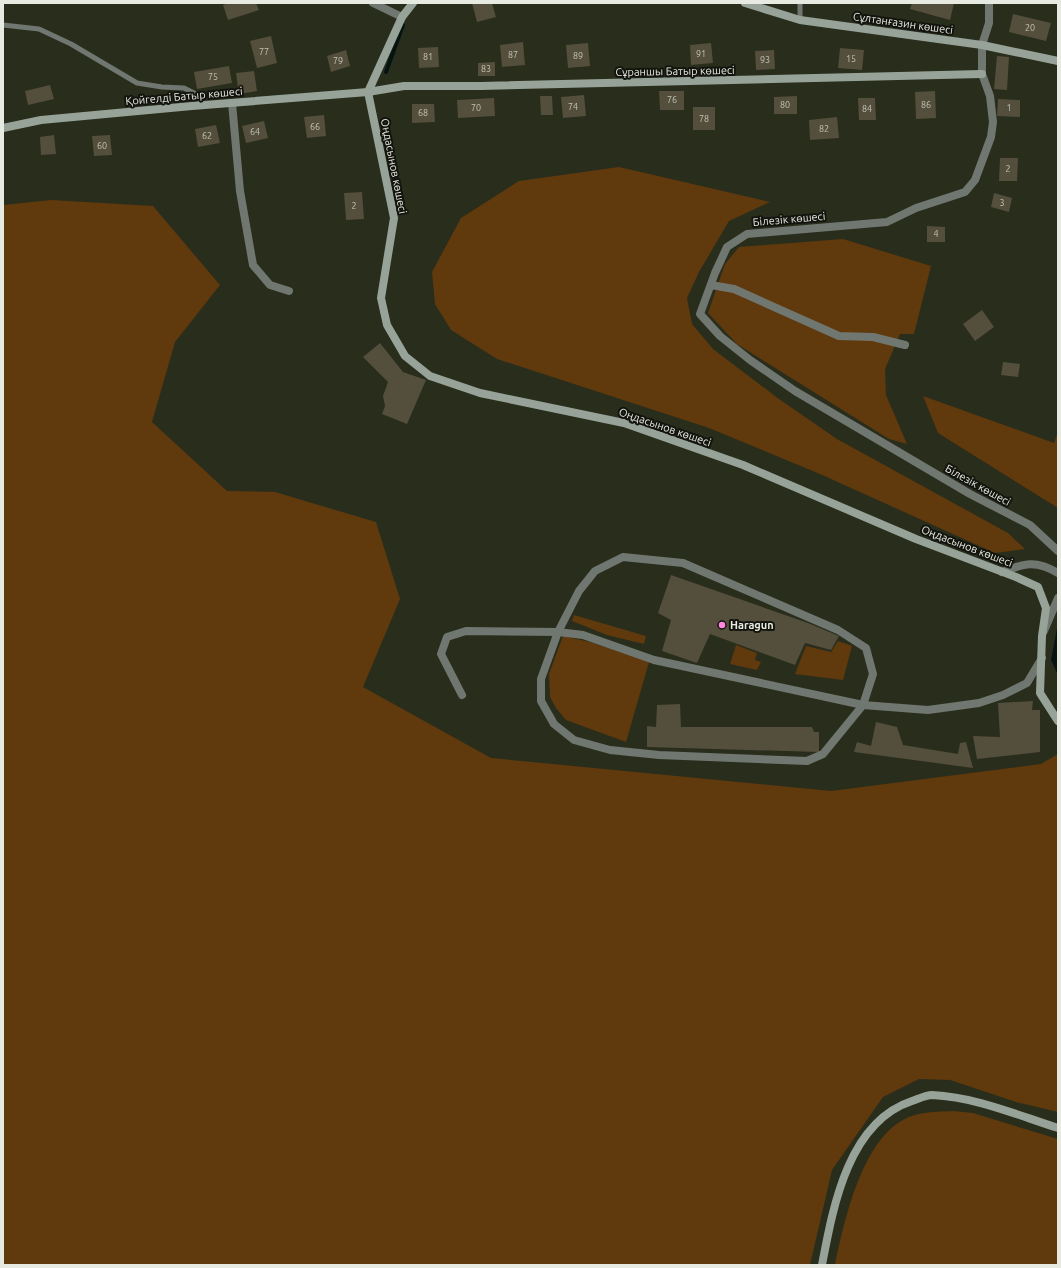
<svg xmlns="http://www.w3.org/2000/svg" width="1061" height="1268" font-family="Ubuntu,sans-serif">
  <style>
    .green { fill: #60390d }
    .water { fill: #051410 }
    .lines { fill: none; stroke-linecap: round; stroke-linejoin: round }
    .stream { stroke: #051410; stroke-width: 4 }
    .building { fill: #544e3c }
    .lane { stroke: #707771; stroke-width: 5 }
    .street { stroke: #707771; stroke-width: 8 }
    .secondary { stroke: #97a398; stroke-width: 8 }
    .poi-dot { fill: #fe86e1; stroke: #12140d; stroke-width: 1.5 }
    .labels { text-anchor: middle; stroke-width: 4; stroke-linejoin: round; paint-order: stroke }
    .number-label { font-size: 9px; fill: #c2c3b7 }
    .street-label { font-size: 11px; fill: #e7eae0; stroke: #12140d }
    .poi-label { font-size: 11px; font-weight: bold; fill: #e7eae0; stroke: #12140d; text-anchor: start }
  </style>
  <rect width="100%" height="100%" fill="#292d1c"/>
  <g class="green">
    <polygon points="619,167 770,202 729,221 699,272 687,298 692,324 713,349 779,399 837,439 1008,533 1025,549 995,553 820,474 709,428 497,359 451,330 435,304 432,272 461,218 519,181"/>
    <polygon points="51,200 153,206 220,285 175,342 152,422 227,491 275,492 376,522 400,599 363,687 491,758 831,791 1041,764 1058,754 1058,1112 1016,1102 950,1080 919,1079 883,1097 832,1170 810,1265 3,1265 3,205"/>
    <polygon points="843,239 931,266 914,334 900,334 885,369 886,395 907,444 889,439 737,344 708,313 725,264 739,247"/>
    <polygon points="923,396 1054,443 1058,432 1058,508 938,433"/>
    <polygon points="574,615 646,636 644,644 607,635 572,621"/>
    <polygon points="563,636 590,642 649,662 626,742 566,720 556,708 550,697 549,674"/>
    <polygon points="838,641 852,646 843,680 795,674 806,646 831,652"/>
    <polygon points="736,645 757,653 755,660 761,662 757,670 730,664"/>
    <path d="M954,1111L973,1113L1058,1139V1265H835C844,1222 861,1143 903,1120C918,1111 937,1112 954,1111Z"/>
  </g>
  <polygon class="water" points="1058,623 1058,675 1051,660"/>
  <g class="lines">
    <polyline class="stream" points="386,72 403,25"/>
  </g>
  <g class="building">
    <polygon points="229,3 256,3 259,10 228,20 223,5"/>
    <polygon points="472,3 492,3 496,17 477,22"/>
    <polygon points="912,3 954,3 950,20 910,9"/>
    <polygon points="1013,14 1051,23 1046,41 1009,32"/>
    <polygon points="271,36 277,63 257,68 250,41"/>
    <polygon points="523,42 525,65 502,67 500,45"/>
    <polygon points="588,43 590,66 568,68 566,45"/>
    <polygon points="711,43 713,63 691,65 690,45"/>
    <polygon points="438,47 439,67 419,68 418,48"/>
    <polygon points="840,48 864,50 862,70 838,68"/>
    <polygon points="346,50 350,66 331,72 327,56"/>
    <polygon points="774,50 775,69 756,70 755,51"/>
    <polygon points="997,56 1009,57 1007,90 994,89"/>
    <polygon points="495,62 495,76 478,76 478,63"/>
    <polygon points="229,66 232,83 197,89 194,72"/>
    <polygon points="254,71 257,91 239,94 236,73"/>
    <polygon points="50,85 54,99 28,105 25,91"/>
    <polygon points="659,91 684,91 684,110 660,110"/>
    <polygon points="935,91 936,118 916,119 915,92"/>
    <polygon points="584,95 586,116 563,118 561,97"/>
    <polygon points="540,96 552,96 553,115 541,115"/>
    <polygon points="797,96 797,114 774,114 774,97"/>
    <polygon points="494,98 495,116 458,118 457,100"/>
    <polygon points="858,98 875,98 876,120 859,120"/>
    <polygon points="998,99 1020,100 1020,117 997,116"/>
    <polygon points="412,104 434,104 435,122 412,123"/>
    <rect x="693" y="107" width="22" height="23"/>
    <polygon points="324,115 326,136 307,138 304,117"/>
    <polygon points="837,117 839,138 810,140 809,120"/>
    <polygon points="264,121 268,138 246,143 242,126"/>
    <polygon points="216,125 220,143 198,147 195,129"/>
    <polygon points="54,135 56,154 41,155 40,137"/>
    <polygon points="110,135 112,155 94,156 92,136"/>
    <polygon points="1000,158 1018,158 1017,181 999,181"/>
    <polygon points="362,192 364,219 346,220 344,193"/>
    <polygon points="994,193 1012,198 1009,212 991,207"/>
    <polygon points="927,226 945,227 945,242 927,242"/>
    <polygon points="982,310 994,327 975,341 963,324"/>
    <polygon points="380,343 403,372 426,380 407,424 382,414 385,406 383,396 388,382 363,357"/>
    <polygon points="1003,362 1020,364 1018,377 1001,375"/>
    <polygon points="671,575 808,623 839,636 831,650 805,643 795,665 710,634 697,663 662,651 671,620 658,613"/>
    <polygon points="1033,701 1032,710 1040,710 1040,752 977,759 973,736 1000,737 998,703"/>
    <polygon points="680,704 681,727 812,727 814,732 819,732 819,752 647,747 647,726 656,727 657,705"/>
    <polygon points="876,722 897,727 903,745 958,754 960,743 966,742 973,768 854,752 857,742 871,746"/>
  </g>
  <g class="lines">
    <g class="lane">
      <polyline points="800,3 800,20"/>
      <polyline points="3,25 39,29 71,44 137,83 162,87 184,88 198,95 202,105"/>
    </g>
    <g class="street">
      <polyline points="373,3 402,17"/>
      <polyline points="989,3 989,23 982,45 982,74 990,96 993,122 991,137 975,180 965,192 916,208 887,222 747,234 727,247 715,273 700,314 720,336 750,360 795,391 970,494 1030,525 1058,551"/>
      <polyline points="232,103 240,191 253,265 270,285 289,291"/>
      <polyline points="711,285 734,289 839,336 873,337 905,345"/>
      <polygon points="623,557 683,563 838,630 866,648 873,674 863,705 823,754 807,761 659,755 610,750 574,740 554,724 541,701 541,679 558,632 579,591 595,571"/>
      <path d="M1002,572C1025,563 1036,560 1058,573"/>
      <polyline points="1044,631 1058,598"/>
      <polyline points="462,695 441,654 447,637 466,631 558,632 583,635 654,660 863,705 928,710 979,703 1003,695 1027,683 1042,658"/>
    </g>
    <g class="secondary">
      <polyline points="745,3 800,20 982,45 1058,61"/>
      <polyline points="368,92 394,218 381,298 387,325 405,356 430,376 480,393 624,423 743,465 916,539 1016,577 1038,587 1046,608 1042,636 1040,693 1058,721"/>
      <polyline points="368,92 402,17 413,3"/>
      <polyline points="3,128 41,120 192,106 368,92 404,86 481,86 982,74"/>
      <path d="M822,1265C833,1207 848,1122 912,1101C918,1099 926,1095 932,1095C976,1097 1017,1115 1058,1128"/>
    </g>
  </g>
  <circle class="poi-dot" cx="722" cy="625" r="4"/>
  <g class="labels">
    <g class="number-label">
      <text x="1030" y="31">20</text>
      <text x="264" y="55">77</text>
      <text x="701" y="57">91</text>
      <text x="513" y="58">87</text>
      <text x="578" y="59">89</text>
      <text x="428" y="60">81</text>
      <text x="851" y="62">15</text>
      <text x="765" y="63">93</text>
      <text x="338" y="64">79</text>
      <text x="486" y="72">83</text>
      <text x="213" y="80">75</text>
      <text x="672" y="103">76</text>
      <text x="785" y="108">80</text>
      <text x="926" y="108">86</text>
      <text x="573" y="110">74</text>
      <text x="476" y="111">70</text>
      <text x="1009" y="111">1</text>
      <text x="867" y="112">84</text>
      <text x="423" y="116">68</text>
      <text x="704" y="122">78</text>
      <text x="315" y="130">66</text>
      <text x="824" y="132">82</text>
      <text x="255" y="135">64</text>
      <text x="207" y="139">62</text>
      <text x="102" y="149">60</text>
      <text x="1008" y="172">2</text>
      <text x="1002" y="206">3</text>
      <text x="354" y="209">2</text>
      <text x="936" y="237">4</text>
    </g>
    <g class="street-label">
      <text transform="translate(903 23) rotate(8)" y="4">Сұлтанғазин көшесі</text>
      <text transform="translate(675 71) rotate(-1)" y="4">Сұраншы Батыр көшесі</text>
      <text transform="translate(184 96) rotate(-5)" y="4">Қойгелді Батыр көшесі</text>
      <text transform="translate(394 166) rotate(79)" y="4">Оңдасынов көшесі</text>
      <text transform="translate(789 219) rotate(-5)" y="4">Білезік көшесі</text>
      <text transform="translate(665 427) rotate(19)" y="4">Оңдасынов көшесі</text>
      <text transform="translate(978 485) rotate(29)" y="4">Білезік көшесі</text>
      <text transform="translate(967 546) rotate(21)" y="4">Оңдасынов көшесі</text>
    </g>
    <g class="poi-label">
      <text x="730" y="629">Haragun</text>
    </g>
  </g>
  <rect width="1061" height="1268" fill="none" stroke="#e7eae0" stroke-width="8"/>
</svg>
